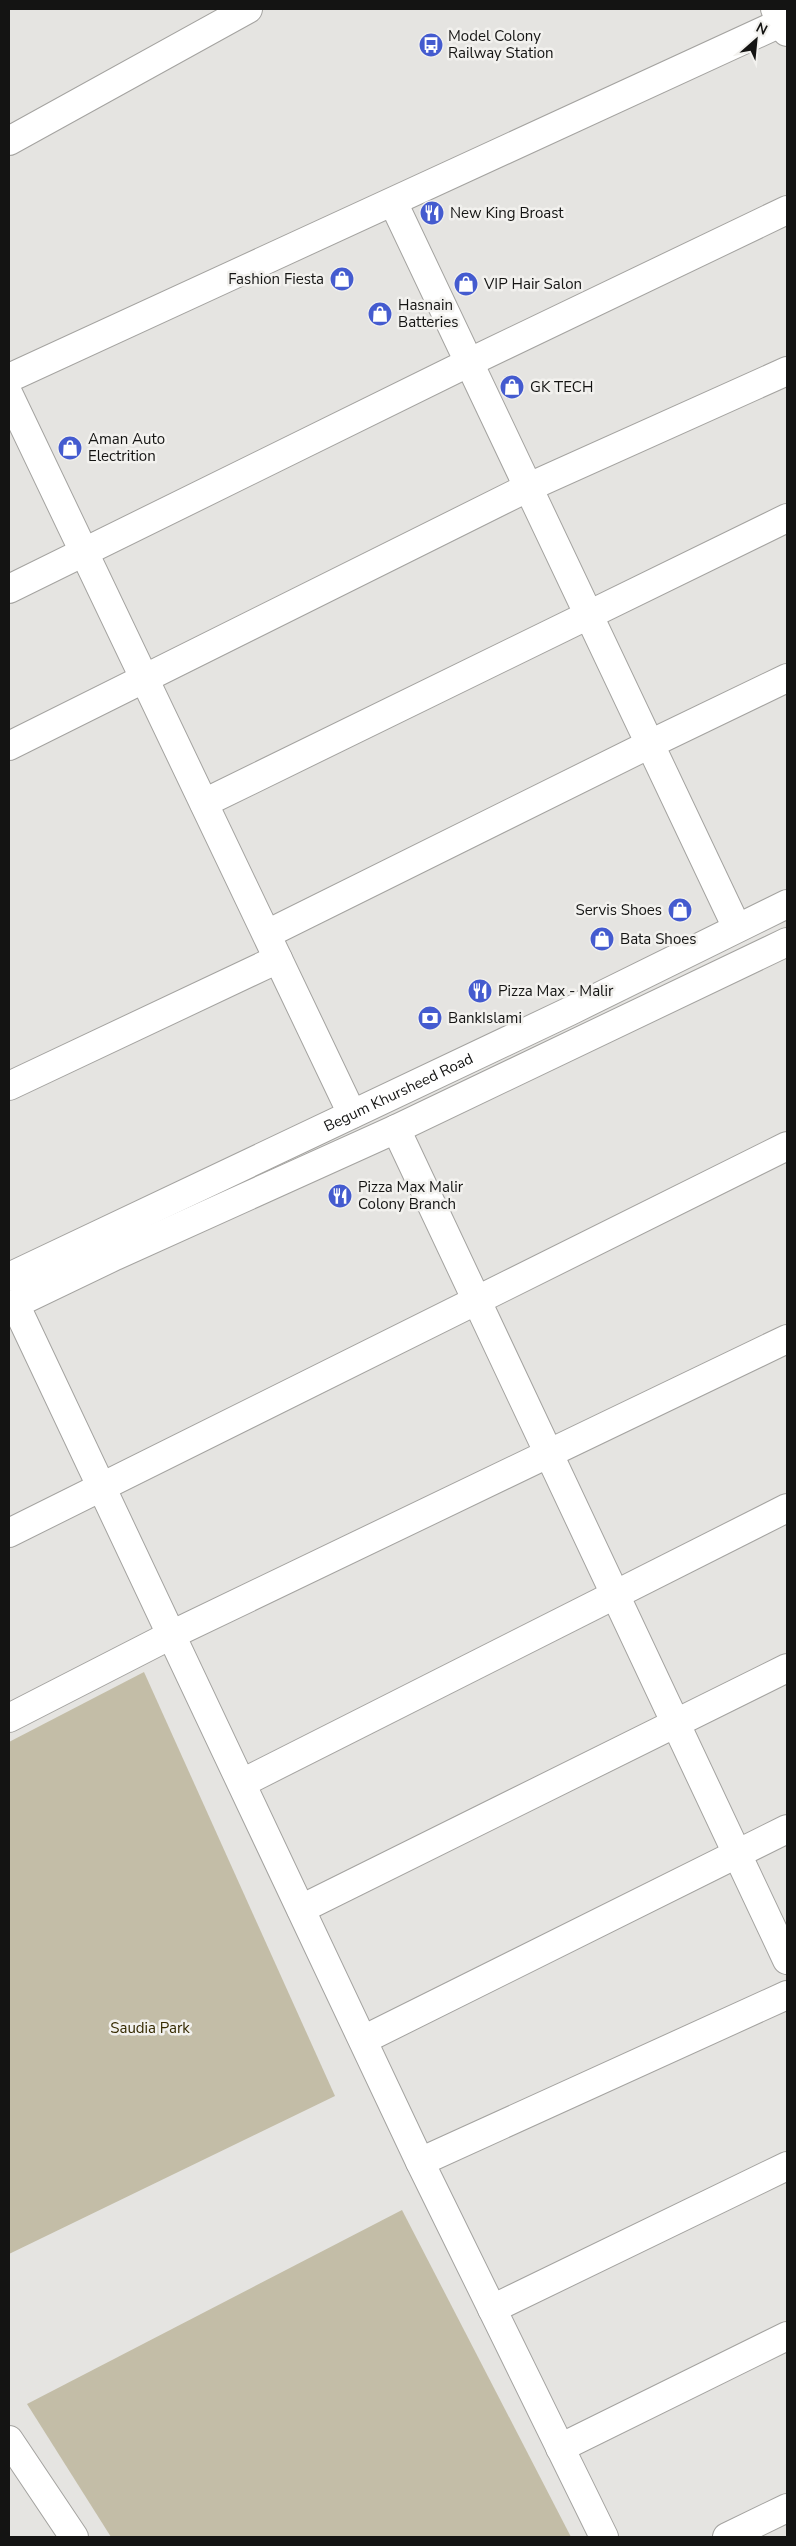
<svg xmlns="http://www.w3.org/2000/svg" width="796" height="2546" font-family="'Nunito Sans',sans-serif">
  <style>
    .green { fill: #c3bda7 }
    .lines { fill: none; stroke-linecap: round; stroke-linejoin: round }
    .street-casing { stroke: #a4a3a0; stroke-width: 30 }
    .secondary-casing { stroke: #a4a3a0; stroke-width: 30 }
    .street { stroke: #fff; stroke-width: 28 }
    .secondary { stroke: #fff; stroke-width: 28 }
    .labels { text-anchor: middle; stroke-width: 5; stroke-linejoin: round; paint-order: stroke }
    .poi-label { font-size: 15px; fill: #141413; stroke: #f2f1ee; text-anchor: start }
    .street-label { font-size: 15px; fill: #141413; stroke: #f2f1ee }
    .park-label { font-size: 15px; fill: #352a00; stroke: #f2f1ee }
  </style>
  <rect width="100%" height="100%" fill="#e5e4e1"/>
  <g class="green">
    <polygon points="144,1672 335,2096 9,2254 9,1742"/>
    <polygon points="402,2210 571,2537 111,2537 27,2404"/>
  </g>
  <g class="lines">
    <defs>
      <g id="street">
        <polyline points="393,202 737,928"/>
        <polyline points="9,378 787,20"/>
        <polyline points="9,395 352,1114"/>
        <polyline points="9,589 470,362 787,210"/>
        <polyline points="9,746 529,487 787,371"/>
        <polyline points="204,803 787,518"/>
        <polyline points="267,934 650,744 787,678"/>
        <polyline points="9,1086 278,959"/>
        <polyline points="396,1129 787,1960"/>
        <polyline points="15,1304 420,2162 604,2537"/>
        <polyline points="9,1533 787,1146"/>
        <polyline points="9,1718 173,1634 787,1339"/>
        <polyline points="242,1783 787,1508"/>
        <polyline points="301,1909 787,1668"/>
        <polyline points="363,2040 787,1829"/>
        <polyline points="420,2162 787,1995"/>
        <polyline points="492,2309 787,2166"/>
        <polyline points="560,2448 787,2336"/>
        <polyline points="727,2537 787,2508"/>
      </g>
      <g id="secondary">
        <polyline points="775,9 787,32"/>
        <polyline points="9,141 248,9"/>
        <path id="s1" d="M9,1277L570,1011L787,904"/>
        <polyline points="9,1307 115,1256 396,1129 787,942"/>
        <polyline points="9,2440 74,2537"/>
      </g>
    </defs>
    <use href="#street" class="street-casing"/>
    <use href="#secondary" class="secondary-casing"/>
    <use href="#street" class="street"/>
    <use href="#secondary" class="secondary"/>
  </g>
  <defs>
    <symbol id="bus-disc" viewBox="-11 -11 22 22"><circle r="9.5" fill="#445bcf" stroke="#f2f1ee"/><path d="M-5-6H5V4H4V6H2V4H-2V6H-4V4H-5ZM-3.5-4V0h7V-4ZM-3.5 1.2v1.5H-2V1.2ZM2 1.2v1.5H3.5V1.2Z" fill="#fff"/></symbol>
    <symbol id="restaurant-disc" viewBox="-11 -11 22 22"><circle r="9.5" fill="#445bcf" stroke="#f2f1ee"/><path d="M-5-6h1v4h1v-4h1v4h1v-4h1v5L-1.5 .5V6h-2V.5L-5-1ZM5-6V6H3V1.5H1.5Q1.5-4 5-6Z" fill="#fff"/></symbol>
    <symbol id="shop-disc" viewBox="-11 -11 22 22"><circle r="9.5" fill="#445bcf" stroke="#f2f1ee"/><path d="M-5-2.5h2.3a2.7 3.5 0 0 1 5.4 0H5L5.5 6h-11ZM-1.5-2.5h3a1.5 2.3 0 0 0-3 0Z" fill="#fff"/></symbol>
    <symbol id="bank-disc" viewBox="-11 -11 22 22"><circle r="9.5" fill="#445bcf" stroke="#f2f1ee"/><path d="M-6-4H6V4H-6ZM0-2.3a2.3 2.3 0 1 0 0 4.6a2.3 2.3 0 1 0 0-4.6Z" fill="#fff"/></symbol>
  </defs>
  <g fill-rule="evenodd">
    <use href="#bus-disc" x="417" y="31" width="28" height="28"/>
    <use href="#restaurant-disc" x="418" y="199" width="28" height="28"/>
    <use href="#shop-disc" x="328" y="265" width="28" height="28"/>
    <use href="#shop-disc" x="452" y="270" width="28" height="28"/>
    <use href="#shop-disc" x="366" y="300" width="28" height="28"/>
    <use href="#shop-disc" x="498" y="373" width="28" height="28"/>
    <use href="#shop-disc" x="56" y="434" width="28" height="28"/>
    <use href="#shop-disc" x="666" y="896" width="28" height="28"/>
    <use href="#shop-disc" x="588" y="925" width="28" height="28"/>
    <use href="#restaurant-disc" x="466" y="977" width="28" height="28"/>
    <use href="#bank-disc" x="416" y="1004" width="28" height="28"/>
    <use href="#restaurant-disc" x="326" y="1182" width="28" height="28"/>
  </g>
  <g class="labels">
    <g class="poi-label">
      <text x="448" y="41">Model Colony<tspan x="448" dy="17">Railway Station</tspan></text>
      <text x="450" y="218">New King Broast</text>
      <text x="324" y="284" text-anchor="end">Fashion Fiesta</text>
      <text x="484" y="289">VIP Hair Salon</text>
      <text x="398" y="310">Hasnain<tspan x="398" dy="17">Batteries</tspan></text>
      <text x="530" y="392">GK TECH</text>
      <text x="88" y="444">Aman Auto<tspan x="88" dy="17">Electrition</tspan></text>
      <text x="662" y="915" text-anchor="end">Servis Shoes</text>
      <text x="620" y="944">Bata Shoes</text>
      <text x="498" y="996">Pizza Max - Malir</text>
      <text x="448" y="1023">BankIslami</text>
      <text x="358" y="1192">Pizza Max Malir<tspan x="358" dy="17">Colony Branch</tspan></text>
    </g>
    <g class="street-label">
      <text dy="5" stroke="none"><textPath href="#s1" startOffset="431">Begum Khursheed Road</textPath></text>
    </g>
    <g class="park-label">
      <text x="150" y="2033">Saudia Park</text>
    </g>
  </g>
  <rect width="796" height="2546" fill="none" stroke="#141413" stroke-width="20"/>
  <g transform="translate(756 40) rotate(27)" stroke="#f2f1ee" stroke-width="4" paint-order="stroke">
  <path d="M0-4L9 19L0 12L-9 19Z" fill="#141413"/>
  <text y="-8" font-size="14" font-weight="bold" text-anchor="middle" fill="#141413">N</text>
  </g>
</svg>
